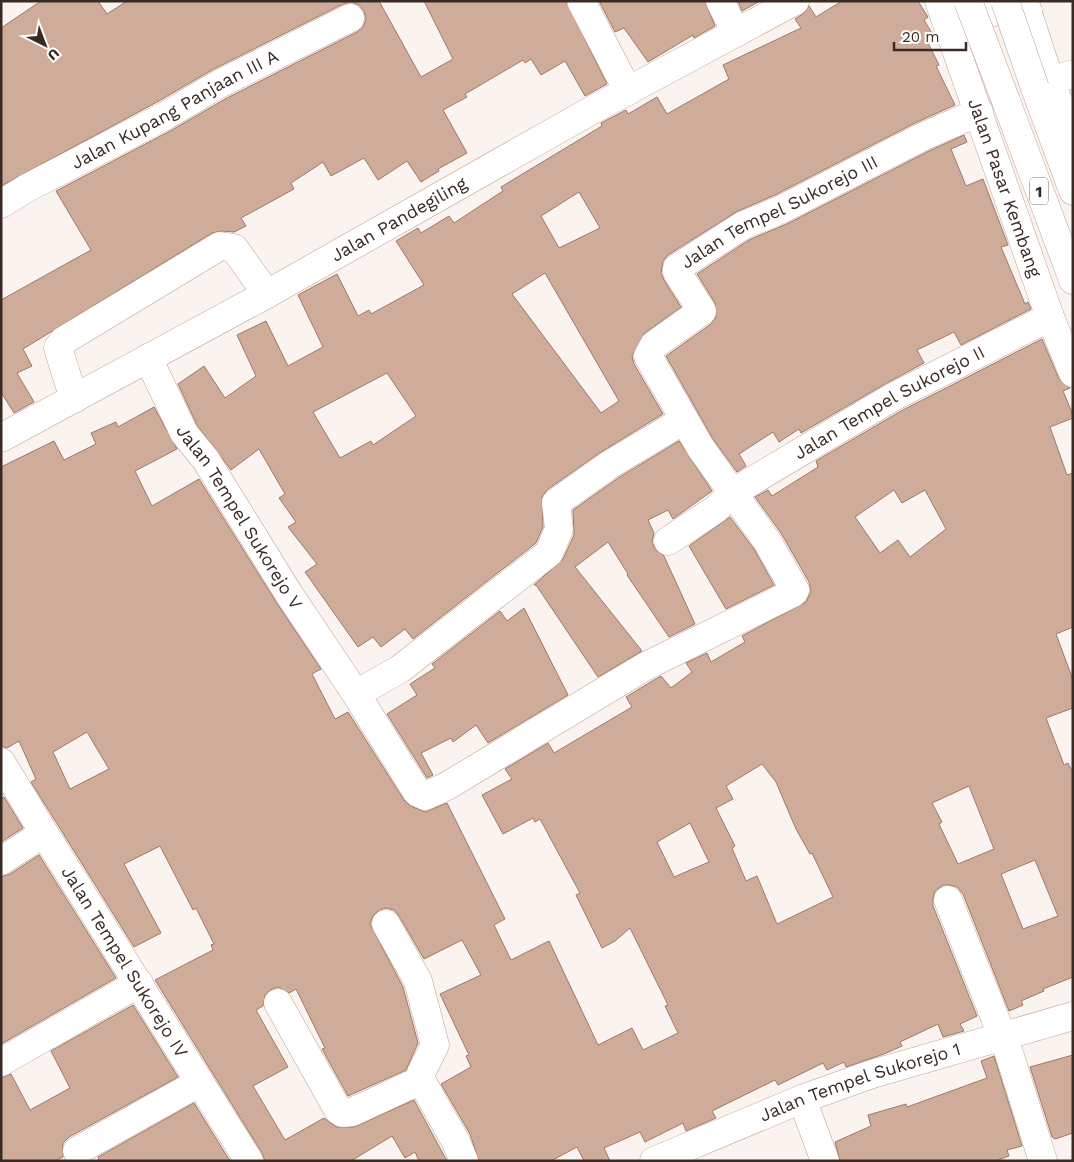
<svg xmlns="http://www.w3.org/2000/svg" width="1074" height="1162" font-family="'Work Sans',sans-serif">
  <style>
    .building { fill: #cfac9a; stroke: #9b7a69; fill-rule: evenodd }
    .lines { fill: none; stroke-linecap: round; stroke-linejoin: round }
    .minor-casing { stroke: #c4a18f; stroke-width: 29 }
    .major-casing { stroke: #c4a18f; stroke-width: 29 }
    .highway-casing { stroke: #c4a18f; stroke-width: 29 }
    .minor { stroke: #fff; stroke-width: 28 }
    .major { stroke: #fff; stroke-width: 28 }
    .highway { stroke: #fff; stroke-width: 28 }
    .highway-bridge-casing { stroke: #c4a18f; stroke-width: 29; stroke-linecap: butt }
    .highway-bridge { stroke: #fff; stroke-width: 28 }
    .labels { text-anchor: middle; stroke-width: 4.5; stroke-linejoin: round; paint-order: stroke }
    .shield { fill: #fff; stroke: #746b66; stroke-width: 1 }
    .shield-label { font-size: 16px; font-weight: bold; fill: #392b24 }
    .street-label { font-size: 18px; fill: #392b24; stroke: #fff }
  </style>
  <rect width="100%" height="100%" fill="#faf3ef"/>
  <g class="building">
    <polygon points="41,1 98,1 107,14 127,1 379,1 421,77 453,59 424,1 566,1 607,84 585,96 565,61 541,75 531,59 525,63 523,60 465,94 467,97 443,110 467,153 438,169 439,171 421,182 407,161 378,180 364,158 331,176 323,162 291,183 294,189 241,218 246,226 234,232 222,231 212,233 23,349 32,366 17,373 34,402 14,413 1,392 1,300 91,250 56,191 172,130 227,98 357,32 363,27 366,19 364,11 359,5 351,2 343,4 212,70 157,102 1,186 1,28"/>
    <polygon points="599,1 705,1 715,26 694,38 693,35 648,62 624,28 615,32"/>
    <polygon points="738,1 760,1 742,11"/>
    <path d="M842,1H918L928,17L924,20L935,38L928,43L939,65L936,66L955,105L915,123L775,195L736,212L668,255L663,261L661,273L664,280L681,307L645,333L632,356L634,364L663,414L601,452L547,490L542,497L543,527L536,543L413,639L405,629L381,647L373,637L358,647L305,572L317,564L288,527L296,522L279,498L285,494L259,449L231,470L197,425L178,384L204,366L225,398L256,376L237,335L266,321L288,366L323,347L298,295L337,274L358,316L369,310L371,314L424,285L396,241L418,228L421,233L449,216L454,223L503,191L501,187L602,126L601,123L626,110L628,114L657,97L667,114L729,79L723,65L801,28L795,19L803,14L809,6L816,17ZM579,192L600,228L559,248L541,216ZM545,273L619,401L601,413L512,294ZM387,373L416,416L373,445L371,441L340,458L313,412Z"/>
    <polygon points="964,135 967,142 951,149 966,186 983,179 1008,245 1001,247 1025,304 1028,302 1031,309 961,345 954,332 917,350 924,363 885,384 801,433 799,429 779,442 773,432 739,454 746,466 737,472 713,439 666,356 711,324 716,317 715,303 697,274 749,240 789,223 929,151"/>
    <path d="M1042,339L1059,379L1070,388L1063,391L1073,415V418L1050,427L1067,475L1073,473V627L1056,634L1073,680V708L1046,718L1064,765L1068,763L1073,773V977L1043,989L1044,991L1021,1001L1023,1005L1009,1011L963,894L957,887L950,885H943L935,891L933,898V906L977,1016L960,1024L964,1031L943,1037L938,1024L900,1042L902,1046L884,1054L846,1067L844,1062L827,1070L823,1063L778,1085L775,1080L712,1111L716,1118L686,1131L683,1123L645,1142L640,1132L604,1148L610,1161H584L577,1147L551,1161H479L470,1134L441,1084L471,1067L466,1056L469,1055L440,994L481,975L462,940L424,959L399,916L394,910L386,908L379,910L373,916L370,924L403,987L418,1043L406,1070L348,1096L322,1049L325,1048L296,989L289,993L278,987L270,990L265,995L263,1006L256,1010L288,1067L253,1086L285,1140L324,1118L336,1127H354L414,1100L447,1161H419L415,1152L405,1158L392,1136L351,1161H265L262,1153L155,980L213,950L211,945L214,944L196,908L193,910L160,846L124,864L161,933L134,947L31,782L36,779L19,741L7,748L1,746V467L54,441L64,460L96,444L91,433L116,422L118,427L154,407L177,449L135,471L152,506L199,479L276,602L321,669L312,674L335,719L348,712L404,800L410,806L425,812L447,803L505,919L494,925L511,960L549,941L598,1045L632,1028L643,1050L678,1033L665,1006L668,1005L630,928L615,941L602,948L576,895L580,893L540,819L535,822L533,818L503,834L482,795L512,779L505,769L548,743L554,753L632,707L626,697L654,680L661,676L671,688L692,672L686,663L707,653L711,662L745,642L742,636L806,602L811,591L809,582L781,533L755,497L768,490L772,496L818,467L816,461L901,411ZM894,490L902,503L925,490L946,529L910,557L898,540L880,553L855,517ZM87,732L109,769L70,789L53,752ZM762,764L776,782L796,829L810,854L812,853L833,897L777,924L757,876L746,881L732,848L735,846L716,808L733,799L726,786ZM969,786L994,849L958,864L939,824L942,822L932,803ZM690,823L709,862L674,877L657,842ZM1035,860L1058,916L1023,929L1001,874Z"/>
    <polygon points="679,441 712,491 673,519 668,510 648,520 654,533 652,542 655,549 664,556 695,624 669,637 627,575 628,574 608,542 575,567 642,651 598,677 536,585 534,585 563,559 574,535 573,510 618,478"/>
    <polygon points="730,517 754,549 774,585 726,609 689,546"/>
    <polygon points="524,608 568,695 488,743 476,725 453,742 451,738 421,753 433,775 427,778 387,714 417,695 410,684 435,668 432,664 500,611 507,621"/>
    <polygon points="4,797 23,828 1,842 1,799"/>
    <polygon points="39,855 116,978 1,1044 1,877 10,874"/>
    <polygon points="133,1005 178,1077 69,1137 63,1143 63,1157 55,1161 1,1161 1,1078 11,1074 30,1110 70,1088 51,1051"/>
    <polygon points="1073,1055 1073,1133 1055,1139 1052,1137 1030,1067"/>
    <polygon points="994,1056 1022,1146 1007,1150 1009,1156 995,1161 840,1161 835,1142 871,1126 868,1115 906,1104 907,1107 987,1078 981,1061"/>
    <polygon points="194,1103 230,1161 99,1161 98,1157"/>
  </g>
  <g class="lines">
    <defs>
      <g id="minor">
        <polyline points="581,1 628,91"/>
        <polyline points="720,1 736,33"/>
        <polyline points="1050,81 1073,74"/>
        <path id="s1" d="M1,204L27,188L165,116L219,84L350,18"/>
        <path id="s2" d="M148,358L184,433L206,460L289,594L356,694L400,669L549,553L559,529L556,503L609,465L684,420"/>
        <polyline points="74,399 58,348 63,341 220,246 234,248 267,294"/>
        <path id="s3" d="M668,541L716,509L732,493L839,429L893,397L1050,317"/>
        <path id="s4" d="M356,694L417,792L425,796L447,786L646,666L793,593L795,590L767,541L700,447L648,356L654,345L702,311L677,272V268L742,226L782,209L922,137L979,112"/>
        <path id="s5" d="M1,762L44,833L249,1161"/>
        <polyline points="1,861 44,833"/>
        <polyline points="948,900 1009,1053 1043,1161"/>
        <polyline points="386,924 418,981 435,1045 421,1073 421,1080 456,1142 464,1161"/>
        <polyline points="278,1003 338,1110 343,1113 352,1112 421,1080"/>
        <polyline points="1,1062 139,983"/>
        <polyline points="802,1099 825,1161"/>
        <polyline points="77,1151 200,1082"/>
        <path id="s6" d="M654,1161L802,1099L872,1074L1073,1016"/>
      </g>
      <g id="major">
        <path id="s7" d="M939,1L1050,317L1073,373"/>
        <polyline points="1024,1 1050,81 1073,137"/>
        <path d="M958,35C976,12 1001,7 1028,11"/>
        <path id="s8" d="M1,438L267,294L594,109L795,1"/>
      </g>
      <g id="highway">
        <polyline points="1035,88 1073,191"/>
        <polyline points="1006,101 1073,280"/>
      </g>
    </defs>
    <use href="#minor" class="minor-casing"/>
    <use href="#major" class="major-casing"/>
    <use href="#highway" class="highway-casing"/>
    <use href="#minor" class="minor"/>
    <use href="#major" class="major"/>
    <use href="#highway" class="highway"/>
    <defs>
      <g id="highway-bridge">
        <polyline points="968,1 1006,101"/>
        <polyline points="1005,1 1035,88"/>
      </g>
    </defs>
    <use href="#highway-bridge" class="highway-bridge-casing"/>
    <use href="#highway-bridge" class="highway-bridge"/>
  </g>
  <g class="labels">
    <rect class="shield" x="1030" y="177.5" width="18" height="27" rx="4"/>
    <g class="shield-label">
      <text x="1039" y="197">1</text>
    </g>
    <g class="street-label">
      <text dy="6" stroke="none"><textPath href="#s1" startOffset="198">Jalan Kupang Panjaan III A</textPath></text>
      <text dy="6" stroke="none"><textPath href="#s7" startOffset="198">Jalan Pasar Kembang</textPath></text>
      <text dy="6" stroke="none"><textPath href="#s4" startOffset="1064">Jalan Tempel Sukorejo III</textPath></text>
      <text dy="6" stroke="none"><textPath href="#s8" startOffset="454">Jalan Pandegiling</textPath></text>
      <text dy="6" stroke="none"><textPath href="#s3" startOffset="262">Jalan Tempel Sukorejo II</textPath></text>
      <text dy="6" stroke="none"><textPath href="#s2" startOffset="184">Jalan Tempel Sukorejo V</textPath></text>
      <text dy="6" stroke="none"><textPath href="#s5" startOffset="235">Jalan Tempel Sukorejo IV</textPath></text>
      <text dy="6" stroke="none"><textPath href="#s6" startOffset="221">Jalan Tempel Sukorejo 1</textPath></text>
    </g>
  </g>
  <rect width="1074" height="1162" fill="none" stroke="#392b24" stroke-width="5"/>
  <g transform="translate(45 45) rotate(138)" stroke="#ffffff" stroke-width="4" paint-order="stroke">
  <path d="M0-4L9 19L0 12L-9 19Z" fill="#392b24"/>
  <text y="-8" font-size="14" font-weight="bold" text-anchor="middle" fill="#392b24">U</text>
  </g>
  <path d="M894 42v8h72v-8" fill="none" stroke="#392b24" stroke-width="2.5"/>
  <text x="902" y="42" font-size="15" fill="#392b24" stroke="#ffffff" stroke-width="4" paint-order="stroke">20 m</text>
</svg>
